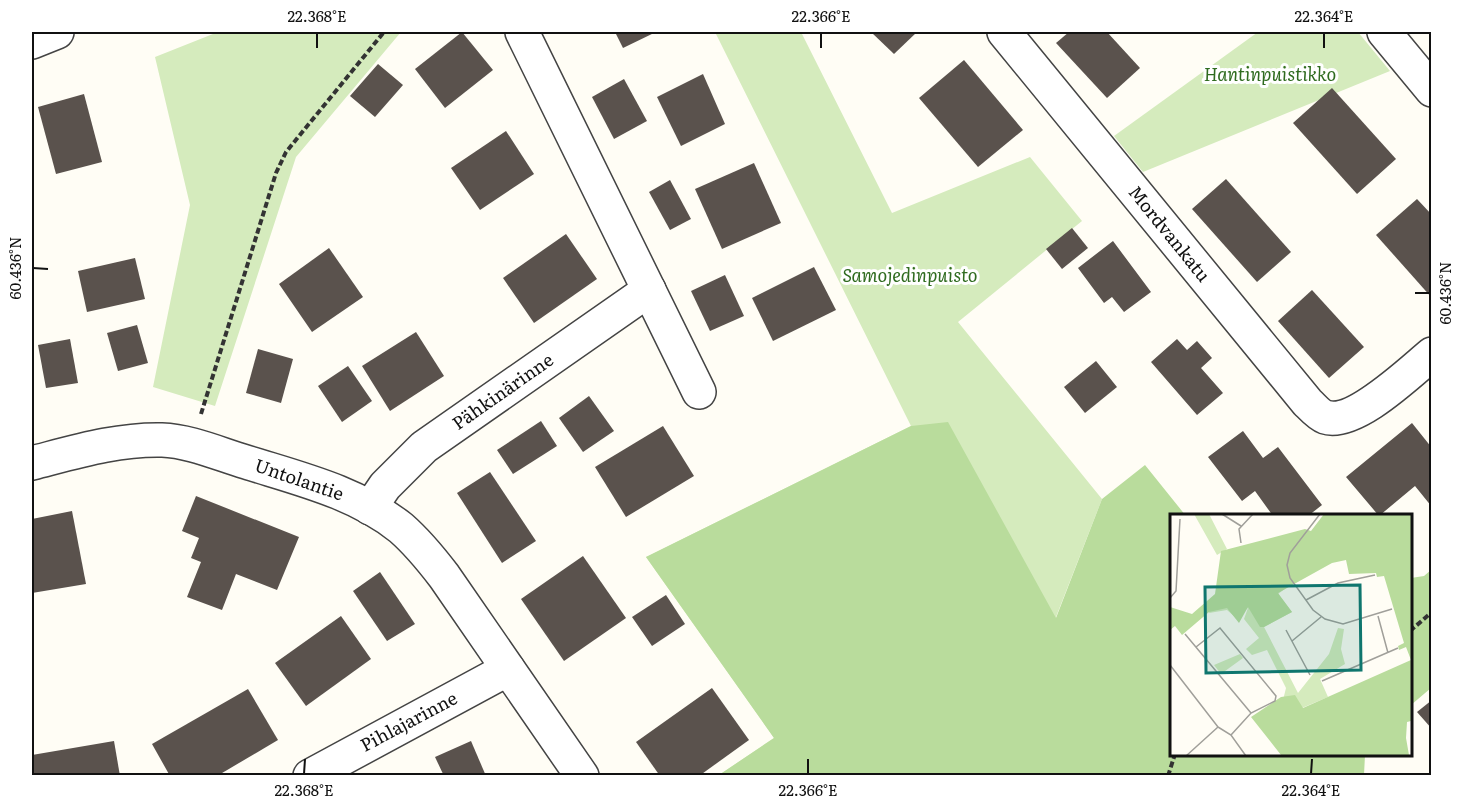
<svg xmlns="http://www.w3.org/2000/svg" width="1463" height="807" font-family="Literata,serif">
  <style>
    .green { fill: #d5ebbd }
    .forest { fill: #b9dc9c }
    .building { fill: #5a524d }
    .lines { fill: none; stroke-linecap: round; stroke-linejoin: round }
    .minor-casing { stroke: #444; stroke-width: 36 }
    .path { stroke: #333; stroke-width: 4; stroke-dasharray: 6 3; stroke-linecap: butt }
    .minor { stroke: #fff; stroke-width: 33 }
    .ticks { fill: none; stroke: #111; stroke-width: 2 }
    .labels { text-anchor: middle; stroke-width: 6; stroke-linejoin: round; paint-order: stroke }
    .park-label { font-size: 18px; font-style: italic; fill: #2f6b1f; stroke: #fff }
    .street-label { font-size: 18px; fill: #111; stroke: #fff }
    .inset-road { fill: none; stroke: #a09f9a; stroke-width: 1.5 }
    .view { fill: #0f766e; fill-opacity: 0.15; stroke: #0f766e; stroke-width: 3 }
    .inset-edge { fill: none; stroke: #111; stroke-width: 3 }
    .neatline { fill: none; stroke: #111; stroke-width: 2 }
    .ticks-label { font-size: 15px; text-anchor: middle; fill: #111 }
  </style>
  <rect width="100%" height="100%" fill="#fffdf5"/>
  <g class="green">
    <polygon points="218,32 401,32 296,157 215,406 153,387 190,205 155,57"/>
    <polygon points="715,32 801,32 892,213 1030,157 1082,221 958,322 1102,499 1056,617 1172,754 719,775 774,738 646,557 911,426"/>
    <polygon points="1258,32 1358,32 1390,71 1143,172 1114,136"/>
  </g>
  <g class="forest">
    <polygon points="948,422 1056,618 1102,499 1145,465 1186,516 1172,516 1172,754 1365,755 1364,775 719,775 774,738 646,557 911,426"/>
    <polygon points="1431,570 1431,688 1411,705 1411,578 1424,576"/>
  </g>
  <g class="building">
    <polygon points="462,32 493,70 445,108 415,69"/>
    <polygon points="615,32 656,32 623,48"/>
    <polygon points="871,32 917,32 894,54"/>
    <polygon points="1069,32 1107,32 1140,68 1107,98 1056,43"/>
    <polygon points="964,60 1023,130 978,167 919,98"/>
    <polygon points="378,64 403,85 375,117 350,96"/>
    <polygon points="703,74 725,124 681,146 657,97"/>
    <polygon points="624,79 647,121 614,139 592,97"/>
    <polygon points="1332,88 1396,159 1357,194 1293,123"/>
    <polygon points="84,94 102,162 56,174 38,107"/>
    <polygon points="506,131 534,174 480,210 451,168"/>
    <polygon points="754,163 781,223 722,249 695,189"/>
    <polygon points="1226,179 1291,252 1257,282 1192,209"/>
    <polygon points="670,180 691,219 670,230 649,192"/>
    <polygon points="1417,199 1432,215 1432,298 1376,235"/>
    <polygon points="1072,228 1088,248 1062,269 1046,249"/>
    <polygon points="566,234 597,279 534,323 503,278"/>
    <polygon points="1113,241 1151,292 1124,312 1112,297 1104,303 1078,268"/>
    <polygon points="329,248 363,297 312,332 279,284"/>
    <polygon points="135,258 145,299 87,312 78,271"/>
    <polygon points="814,267 836,310 773,341 752,298"/>
    <polygon points="725,275 744,316 710,331 691,291"/>
    <polygon points="1312,290 1364,347 1329,378 1278,321"/>
    <polygon points="137,325 148,363 118,371 107,333"/>
    <polygon points="416,332 444,376 390,411 362,366"/>
    <polygon points="70,339 78,383 46,388 38,345"/>
    <polygon points="1177,339 1187,350 1197,341 1212,358 1201,368 1223,393 1197,415 1151,362"/>
    <polygon points="258,349 293,359 281,403 246,393"/>
    <polygon points="1096,361 1117,387 1085,413 1064,387"/>
    <polygon points="348,366 372,401 342,422 318,386"/>
    <polygon points="589,396 614,431 583,452 559,418"/>
    <polygon points="541,421 557,446 513,474 497,450"/>
    <polygon points="1412,423 1432,448 1432,507 1415,486 1379,516 1346,477"/>
    <polygon points="663,426 694,476 626,517 595,467"/>
    <polygon points="1243,431 1263,458 1278,447 1322,505 1308,516 1273,516 1255,491 1242,501 1208,457"/>
    <polygon points="490,472 536,541 502,563 457,493"/>
    <polygon points="196,496 299,537 277,590 236,574 222,610 187,597 201,562 191,558 199,538 182,531"/>
    <polygon points="72,511 86,584 32,593 32,519"/>
    <polygon points="583,556 626,618 564,661 521,599"/>
    <polygon points="380,572 415,624 387,641 353,591"/>
    <polygon points="666,595 685,624 652,646 632,617"/>
    <polygon points="341,616 371,659 306,706 275,663"/>
    <polygon points="712,688 749,740 699,776 660,776 636,742"/>
    <polygon points="248,689 278,740 217,776 170,776 152,744"/>
    <polygon points="1432,700 1432,729 1417,712"/>
    <polygon points="114,741 120,776 32,776 32,755"/>
    <polygon points="471,741 486,776 444,776 435,757"/>
  </g>
  <g class="lines">
    <defs>
      <g id="minor">
        <polyline points="522,32 699,392"/>
        <path d="M1004,32L1307,402C1312,407 1319,415 1325,417C1354,427 1410,372 1432,354"/>
        <polyline points="1384,32 1432,90"/>
        <polyline points="32,42 57,32"/>
        <path d="M32,463C75,452 117,439 162,440C190,441 219,454 246,462C300,479 356,492 401,528C417,542 431,559 444,576L582,776"/>
        <polyline points="370,508 385,486 424,447 649,290"/>
        <polyline points="310,776 508,669"/>
      </g>
    </defs>
    <use href="#minor" class="minor-casing"/>
    <g class="path">
      <polyline points="201,414 276,173 286,152 384,32"/>
      <polyline points="1410,631 1432,612"/>
      <polyline points="1168,776 1175,754"/>
    </g>
    <use href="#minor" class="minor"/>
  </g>
  <path class="ticks" d="M317,48V33M821,48V33M1324,48V33M33,268L48,269M1415,293H1430M304,774L305,759M808,774V759M1311,774L1312,759"/>
  <g class="labels">
    <g class="park-label">
      <text x="1270" y="81">Hantinpuistikko</text>
      <text x="910" y="282">Samojedinpuisto</text>
    </g>
    <g class="street-label">
      <text transform="translate(1169 234) rotate(51)" y="6">Mordvankatu</text>
      <text transform="translate(503 392) rotate(-35)" y="6">Pähkinärinne</text>
      <text transform="translate(299 480) rotate(19)" y="6">Untolantie</text>
      <text transform="translate(409 722) rotate(-28)" y="6">Pihlajarinne</text>
    </g>
  </g>
  <g transform="translate(1170 514)">
    <rect width="242" height="242" fill="#fffdf5"/>
    <path d="M24,0H39L57,35L47,41ZM120,71L108,80L122,98L94,113L128,179L159,140L168,114L174,115L171,135L175,150L150,165L158,183L132,194L124,182L113,186L116,174L97,136L82,141L76,135L89,124L74,105L78,94L65,103L57,96L39,99L46,79ZM70,140L73,144L51,160L44,151Z" fill="#d5ebbd"/>
    <path d="M154,0H241V146L236,133L229,136L228,132L234,129L214,62L207,63L206,59L179,60L176,46L162,49L108,79L122,98L94,113H90L78,93L69,109L57,94L39,98L12,121L5,112L0,116V93L22,100L45,80L51,37L135,15L141,17ZM241,146V207L237,208L236,224L239,241H111L81,203L111,183L125,181L133,194Z" fill="#b9dc9c"/>
    <path class="inset-road" d="M52,0L71,12M150,0L120,39L117,51L120,64L143,96L155,105L173,110L222,95M71,29L69,15L83,0M0,84L6,77L10,5M136,86L168,69L205,61M208,102L218,139M116,116L140,161M15,120L81,199M122,127L151,103M26,133L50,114L106,182L105,187L81,199L61,221M0,151L48,213M152,167L228,134M48,213L61,221L76,242M16,242L48,213"/>
    <path class="view" d="M190,71L191,156L36,159L35,73Z"/>
    <rect width="242" height="242" class="inset-edge"/>
  </g>
  <rect width="1463" height="807" fill="none" stroke="#ffffff" stroke-width="66"/>
  <rect x="33" y="33" width="1397" height="741" class="neatline"/>
  <g class="ticks-label">
    <text x="317" y="22">22.368°E</text>
    <text x="821" y="22">22.366°E</text>
    <text x="1324" y="22">22.364°E</text>
    <text transform="translate(16 268) rotate(-90)" y="5">60.436°N</text>
    <text transform="translate(1446 293) rotate(-90)" y="5">60.436°N</text>
    <text x="304" y="796">22.368°E</text>
    <text x="808" y="796">22.366°E</text>
    <text x="1311" y="796">22.364°E</text>
  </g>
</svg>
